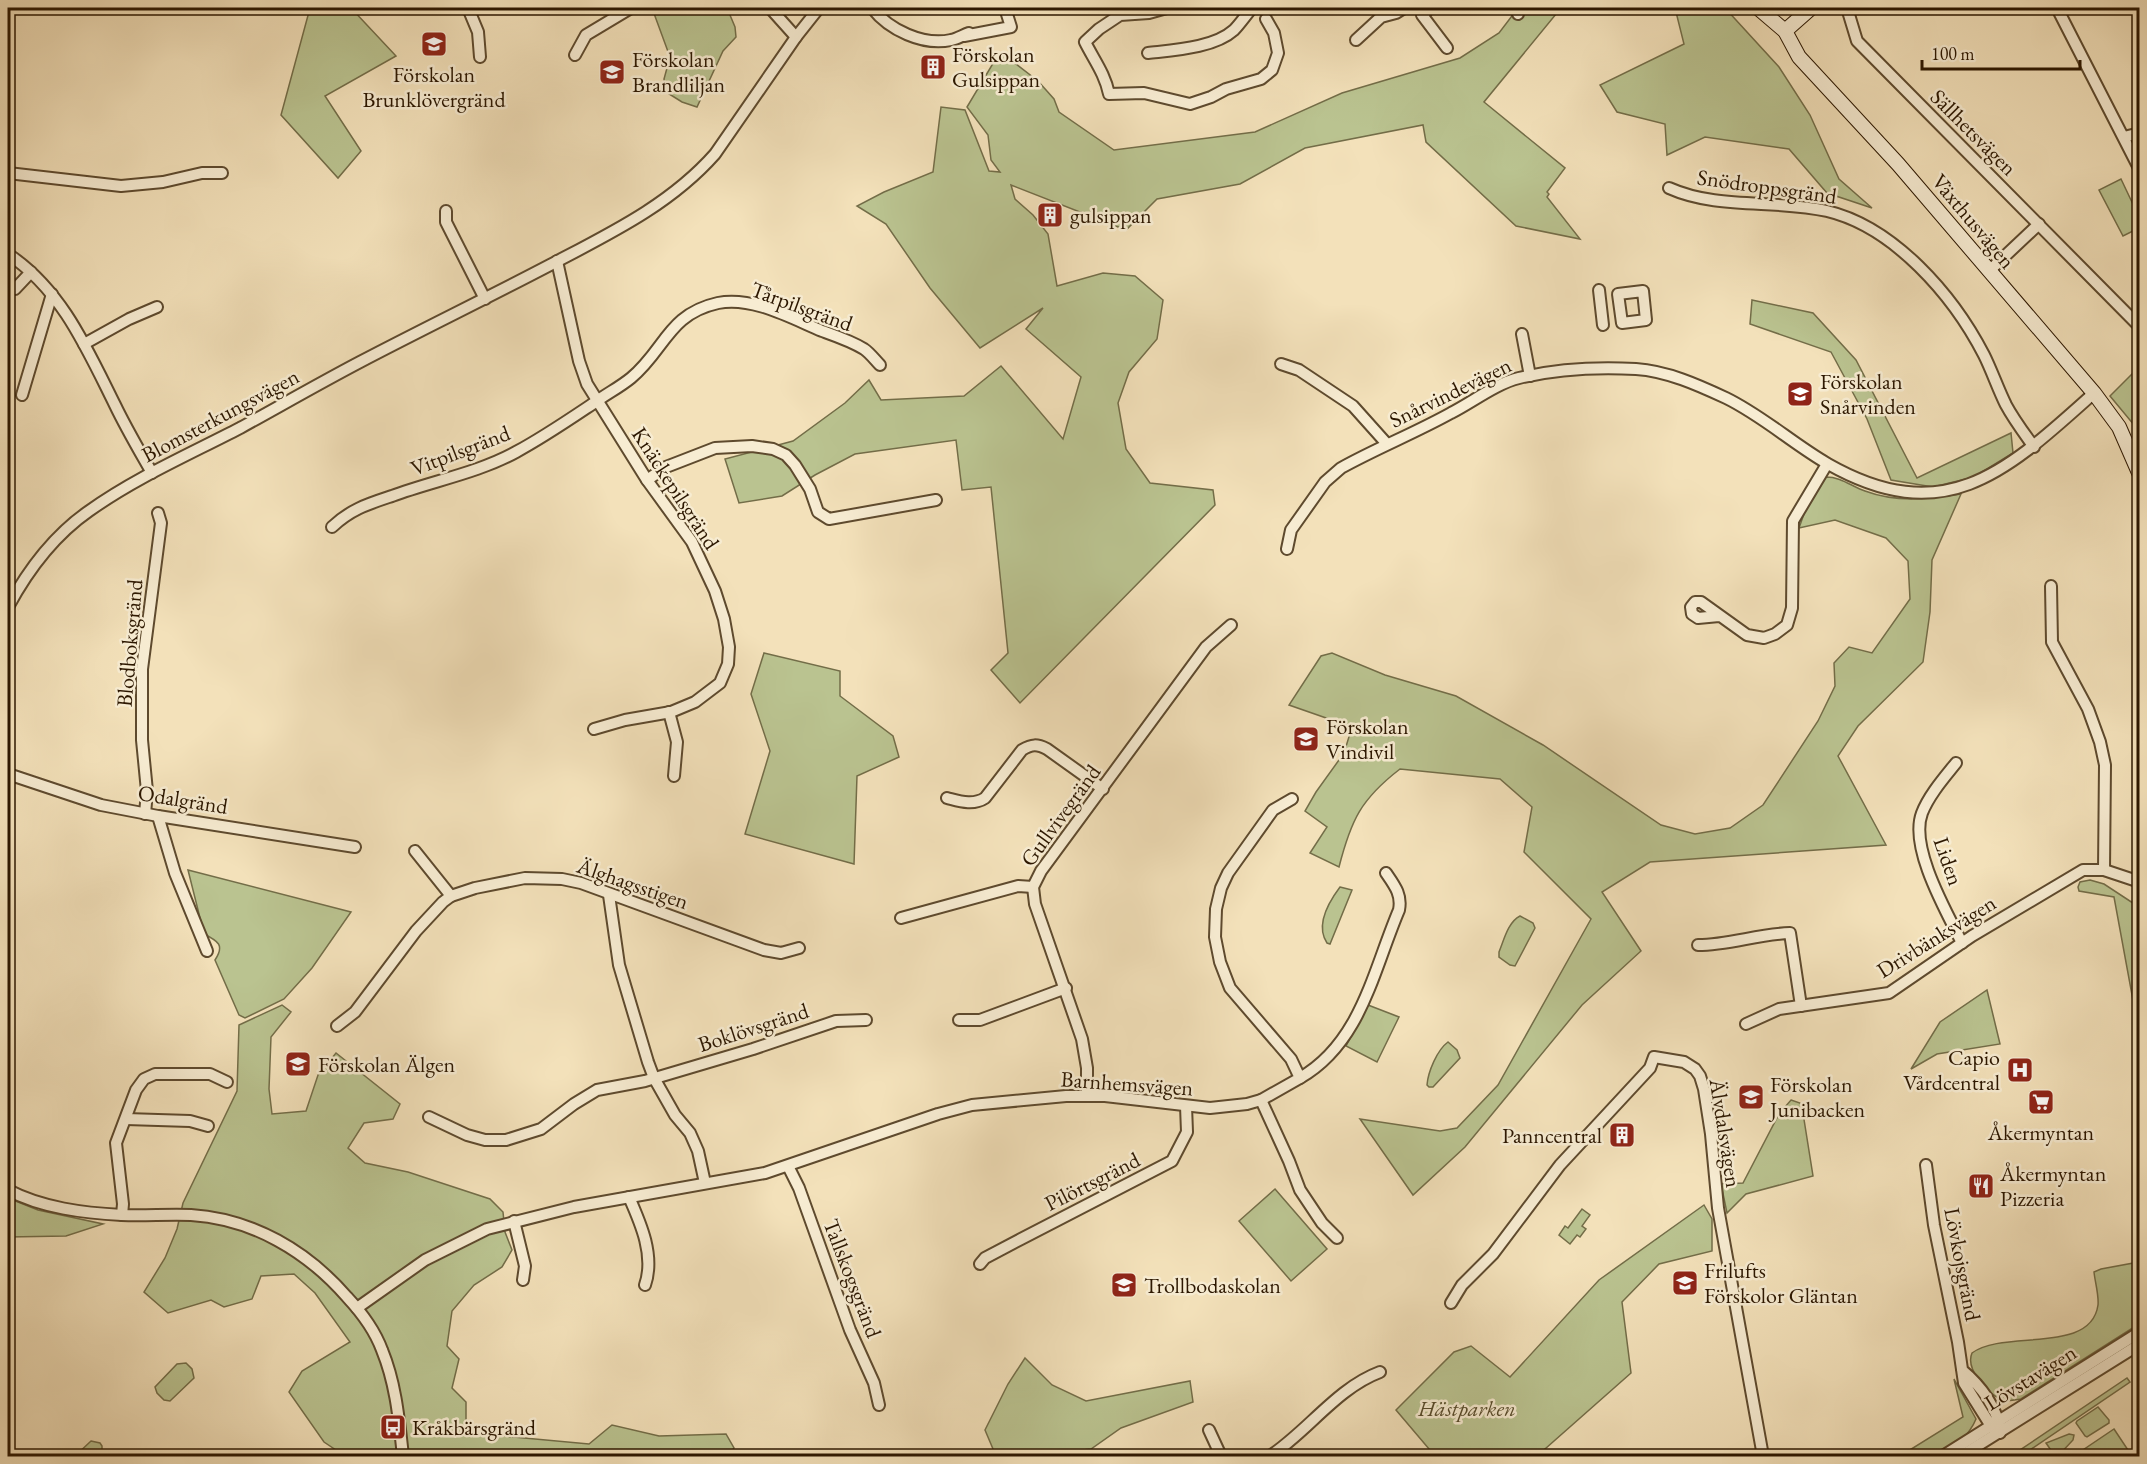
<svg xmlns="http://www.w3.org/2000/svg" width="2147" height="1464" font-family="'EB Garamond',serif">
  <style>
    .green { fill: #bac390; stroke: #736d48; stroke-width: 1.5 }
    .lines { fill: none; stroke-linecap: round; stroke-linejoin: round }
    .street-casing { stroke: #5e4a2e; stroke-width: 14 }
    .secondary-casing { stroke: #2c1700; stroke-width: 16 }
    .street { stroke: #f7ecd2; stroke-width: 10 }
    .secondary { stroke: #f7ecd2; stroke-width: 14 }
    .labels { text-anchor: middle; stroke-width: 5; stroke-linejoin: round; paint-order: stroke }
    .poi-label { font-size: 22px; fill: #2c1700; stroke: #f7ecd2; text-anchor: start }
    .street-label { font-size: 22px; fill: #2c1700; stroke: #f7ecd2 }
    .park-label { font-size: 22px; font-style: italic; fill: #574b2b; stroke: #f7ecd2 }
  </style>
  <rect width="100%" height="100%" fill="#f3e1ba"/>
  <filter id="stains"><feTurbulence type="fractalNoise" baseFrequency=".00333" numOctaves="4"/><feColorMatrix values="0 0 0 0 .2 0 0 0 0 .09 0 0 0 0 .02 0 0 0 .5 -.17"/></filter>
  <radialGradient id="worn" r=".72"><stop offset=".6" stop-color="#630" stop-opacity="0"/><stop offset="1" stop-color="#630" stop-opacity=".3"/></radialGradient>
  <g class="green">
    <polygon points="310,8 351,8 396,56 325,96 361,151 338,178 281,115"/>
    <polygon points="652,8 727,8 735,27 736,37 723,51 697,107 682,102 666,92 664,79 670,57"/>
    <polygon points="1518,8 1561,8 1484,102 1565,168 1547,192 1549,194 1547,197 1580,239 1516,226 1426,142 1423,125 1305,148 1240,184 1157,199 1126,230 1011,185 1015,199 1033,215 1048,234 1057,286 1103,273 1135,276 1163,300 1157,339 1129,372 1118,403 1126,449 1150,483 1213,490 1215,505 1020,703 991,670 1008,653 991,487 962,490 956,440 855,454 815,475 782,496 739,503 725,459 793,441 845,403 869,380 881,400 964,396 1001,366 1063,439 1081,377 1026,329 1043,308 980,348 930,288 886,224 857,206 884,192 933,172 941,107 965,110 989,171 1000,172 991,160 988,135 967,107 995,60 1003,54 1038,81 1054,99 1059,112 1114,150 1255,132 1342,93 1460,58 1499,33"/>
    <polygon points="1675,8 1725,8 1779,67 1810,115 1839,179 1872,208 1827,193 1789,149 1705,137 1667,155 1665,124 1617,112 1600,85 1684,44"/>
    <polygon points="2121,179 2139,217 2139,228 2123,236 2099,190"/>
    <polygon points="1752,300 1813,313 1856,360 1917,478 2011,433 2013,453 1974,477 1933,487 1891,480 1867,419 1831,352 1750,324"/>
    <polygon points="2139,367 2139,431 2110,396"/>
    <path d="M1826,477C1841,477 1851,486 1865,491C1897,503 1928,499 1961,494L1932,560L1930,612L1923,662L1858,726L1838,756L1886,845L1650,862L1602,892L1641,951L1582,1005L1465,1147L1413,1195L1360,1119L1440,1131L1457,1128L1498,1085L1591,919L1524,852L1532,807L1500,779L1400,769C1361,799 1351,820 1339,867L1310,853L1327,827L1305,811L1316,792L1344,753L1352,727L1289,705L1321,656L1332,653L1385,675L1456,696L1543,745L1661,825L1695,834L1730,828L1763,805L1818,721L1835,686L1834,663L1849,647L1872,653L1910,599L1908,561L1886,538L1835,520L1799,528L1805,511Z"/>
    <polygon points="764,653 840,671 840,696 893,736 899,757 857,776 854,864 745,834 770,751 751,694"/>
    <path d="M188,870L351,912L312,968L284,999L245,1018L239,1015L215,960C225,945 218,941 204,934Z"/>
    <polygon points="2090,880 2104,884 2139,907 2139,1033 2114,897 2079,891 2078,887 2080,882"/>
    <path d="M1340,887L1352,890L1330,944L1327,943C1315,925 1328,903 1340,887Z"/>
    <path d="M1520,916L1533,923L1535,928L1515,966L1510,965L1499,957V952C1504,940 1508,922 1520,916Z"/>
    <polygon points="1987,990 2000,1044 1937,1054 1911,1069 1940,1022"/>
    <polygon points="282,1005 291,1012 271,1037 269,1089 272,1114 306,1111 318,1075 336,1053 400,1104 393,1119 364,1123 348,1148 365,1163 408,1172 490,1199 503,1212 505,1232 512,1250 502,1267 474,1285 452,1311 447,1346 459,1359 452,1388 466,1402 466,1434 493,1435 589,1444 612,1425 659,1436 726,1434 734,1448 728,1456 403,1456 377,1452 368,1456 345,1456 324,1442 289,1392 302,1371 350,1342 315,1293 294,1274 261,1276 252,1299 224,1307 211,1300 168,1313 144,1292 165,1258 177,1229 183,1203 237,1091 239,1025"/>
    <polygon points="1368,1005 1399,1017 1377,1062 1346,1046"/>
    <path d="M1448,1042L1457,1050L1460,1058L1433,1087H1429L1427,1085C1428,1072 1437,1050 1448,1042Z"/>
    <polygon points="1791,1100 1800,1103 1802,1107 1813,1176 1746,1194 1727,1213 1721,1184 1743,1183 1779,1114"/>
    <polygon points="1275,1189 1327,1249 1291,1281 1239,1221"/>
    <polygon points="8,1198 38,1210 103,1224 66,1236 8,1237"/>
    <polygon points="1704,1205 1712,1219 1712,1251 1659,1264 1622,1302 1631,1373 1537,1456 1435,1456 1396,1410 1454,1352 1471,1346 1510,1377 1599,1280"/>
    <polygon points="1582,1209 1590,1215 1582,1226 1586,1229 1580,1237 1577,1235 1570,1244 1559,1235 1565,1226 1568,1228"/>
    <path d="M2139,1262V1324L2021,1399C2015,1400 2008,1402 2002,1400C1987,1393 1965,1369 1972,1353C2004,1329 2091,1355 2098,1305C2099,1295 2095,1282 2094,1272L2101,1269Z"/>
    <polygon points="1025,1358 1052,1385 1086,1401 1190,1381 1193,1402 1121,1428 1091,1449 1056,1453 1056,1456 996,1456 985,1430 1008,1384"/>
    <polygon points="186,1363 192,1369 194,1378 170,1401 164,1400 157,1393 155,1387 177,1364"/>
    <polygon points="2127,1378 2130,1382 2021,1456 2011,1456"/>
    <path d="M1954,1379L1976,1419C1970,1434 1954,1449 1938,1456C1928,1460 1911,1456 1900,1456L1963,1417Z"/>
    <polygon points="2098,1407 2109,1420 2109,1423 2087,1437 2085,1436 2076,1423 2077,1421"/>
    <polygon points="2114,1429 2132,1456 2074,1456"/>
    <polygon points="2069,1434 2074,1435 2073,1440 2058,1456 2055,1456 2046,1443"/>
    <polygon points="91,1441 100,1443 102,1446 102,1452 98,1456 75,1456"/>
  </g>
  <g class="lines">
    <defs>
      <g id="street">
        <polyline points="468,8 478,32 480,57"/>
        <polyline points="770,8 796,37"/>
        <path d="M872,8C889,30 923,46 951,40C957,39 963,35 969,33"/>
        <path d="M1167,8L1149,13L1120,15L1099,29L1085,42C1094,60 1105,74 1109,94L1144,93L1190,104L1211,97L1226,89L1261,79L1272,70L1278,53L1274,33L1266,19"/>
        <polyline points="1430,8 1422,15 1447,48"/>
        <polyline points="1516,8 1518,14"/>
        <polyline points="1847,8 1857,41 2140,327"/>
        <polyline points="2057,8 2140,170"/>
        <polyline points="964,36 1011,27 1005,8"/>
        <polyline points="1356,40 1381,17 1396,13 1404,8"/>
        <path d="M1148,53C1174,50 1214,48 1234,30C1240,24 1246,15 1252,8"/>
        <polyline points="575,55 586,35 631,8"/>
        <polyline points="2124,137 2140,133"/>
        <polyline points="8,173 121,186 163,182 202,173 222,173"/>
        <path d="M1669,188C1718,210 1775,199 1827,211C1894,227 1953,295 1984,355C1992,371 1998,389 2006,405C2014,420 2024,433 2034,447"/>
        <polyline points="446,211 446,222 485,299"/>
        <path d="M8,254C62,290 87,349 115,405C126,428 139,450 152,473"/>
        <polyline points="557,261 579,361 587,384 647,480 692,542 715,591 724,619 729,647 728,664 720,683 695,702 671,712 625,720 594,729"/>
        <polyline points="1989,271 2039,224"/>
        <polyline points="8,288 15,289 31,272"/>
        <polyline points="1599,290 1603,325"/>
        <polygon points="1643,291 1646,320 1622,323 1618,294"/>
        <polyline points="1522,334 1530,376"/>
        <polyline points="84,344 129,319 157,307"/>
        <polyline points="1281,364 1299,370 1353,406 1387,444"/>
        <polyline points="22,395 52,294"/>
        <polyline points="647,480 666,467 715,448 752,446 773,449 786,455 795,465 810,489 818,512 829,519 936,500"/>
        <path d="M332,527C351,509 368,504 392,496C432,481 478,473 516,452C544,437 570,419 597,401C608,393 620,387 631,378C665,350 668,314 718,303C752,296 791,318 822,331C836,336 851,341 864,349C870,353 875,360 880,365"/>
        <path d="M1287,549L1291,530L1325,482L1341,468C1377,448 1415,433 1451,413C1471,403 1497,383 1519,378C1556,369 1598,367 1636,369C1667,371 1698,385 1726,398C1763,416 1793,444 1828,464C1946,531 2008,470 2094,393"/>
        <polyline points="2051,586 2052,642 2088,709 2100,742 2105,765 2104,870"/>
        <path d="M8,607C28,570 53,536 89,511C135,478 190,454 240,428C280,406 320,383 360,362C423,329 487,298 550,265C609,234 670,205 715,154L796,37L819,8"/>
        <polyline points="1719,616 1698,618 1692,614 1691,607 1695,602 1701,602 1747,635 1764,638 1775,634 1787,625 1792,608 1793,521 1827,464"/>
        <polyline points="669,712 677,742 674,776"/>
        <path d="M1956,763C1944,778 1929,795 1922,813C1909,847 1946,911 1962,943"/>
        <polyline points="8,774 101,805 158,816 355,847"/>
        <path d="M947,798C959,801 973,806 985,798L1022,750C1032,744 1037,744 1047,749L1103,789"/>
        <polyline points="145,814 147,791 142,740 142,669 161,523 158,513"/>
        <polyline points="158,816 175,873 207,951"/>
        <polyline points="415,851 451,896"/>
        <polyline points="609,895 619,965 648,1062 654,1078 675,1115 690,1133 698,1151 705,1183"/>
        <polyline points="901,918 1018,886 1033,887"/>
        <path d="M1698,945C1729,945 1758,934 1790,933L1801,1006"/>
        <polyline points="959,1020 980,1020 1066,988"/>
        <polyline points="1746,1024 1779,1009 1889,993 1972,936 2083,870 2104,870 2140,882"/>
        <polyline points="337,1026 355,1012 416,931 443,902 451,896 475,888 525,878 562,879 581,883 764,950 781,953 799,948"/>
        <path d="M1300,1078C1361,1043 1373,971 1399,910C1402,895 1395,886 1386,873"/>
        <polyline points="1087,1095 1087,1068 1082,1039 1035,904 1033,887 1041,871 1206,647 1231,625"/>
        <polyline points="1261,1100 1300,1078 1291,1059 1230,988 1220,962 1215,937 1216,909 1221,888 1228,873 1273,810 1292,799"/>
        <polyline points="429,1117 467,1135 485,1140 506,1140 541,1129 574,1104 597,1090 645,1081 753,1049 836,1021 866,1020"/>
        <polyline points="126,1119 190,1121 208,1126"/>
        <path d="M1926,1165L1934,1225L1958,1342L1964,1383L1991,1426L2000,1433C1999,1409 1980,1385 1962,1370"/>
        <polyline points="788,1166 799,1188 850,1330 874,1383 879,1405"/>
        <path d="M8,1190C42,1208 84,1213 122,1215C145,1216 168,1214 191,1215C253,1219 307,1251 347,1297C361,1312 375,1331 382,1350C396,1384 399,1420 403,1456"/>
        <path d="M629,1197C641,1224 655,1256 645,1285"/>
        <polyline points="122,1215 123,1204 116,1143 136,1090 144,1079 155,1074 210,1074 227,1082"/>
        <polyline points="514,1221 525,1266 523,1280"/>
        <polyline points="980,1264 985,1258 1021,1239 1172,1161 1187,1132 1186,1106"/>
        <polyline points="1451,1303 1462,1285 1493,1254 1560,1165 1650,1068 1654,1057 1684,1062 1695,1069 1700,1076 1704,1089 1711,1134 1718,1208 1763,1456"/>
        <polyline points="357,1308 425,1260 487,1229 574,1207 765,1173 938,1114 972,1105 1066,1096 1105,1096 1210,1108 1247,1104 1261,1100 1289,1161 1300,1190 1322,1223 1337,1238"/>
        <polyline points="1209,1430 1221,1456"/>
        <path d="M1270,1456C1308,1431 1337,1388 1380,1372"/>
        <polyline points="1943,1456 2140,1332"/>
        <polyline points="1961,1456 2140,1344"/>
      </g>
      <g id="secondary">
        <polyline points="1758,8 1785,31 1799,57 1898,164 2094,393 2119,427 2140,475"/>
        <polyline points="1785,31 1811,8"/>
      </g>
    </defs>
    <use href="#street" class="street-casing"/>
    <use href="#secondary" class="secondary-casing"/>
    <use href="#street" class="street"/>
    <use href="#secondary" class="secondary"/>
  </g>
  <defs>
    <symbol id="school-square" viewBox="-11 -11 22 22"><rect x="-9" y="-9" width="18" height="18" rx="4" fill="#8f2418" stroke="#f7ecd2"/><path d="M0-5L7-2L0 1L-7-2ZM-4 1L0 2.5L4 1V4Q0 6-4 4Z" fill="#fff"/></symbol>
    <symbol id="building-square" viewBox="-11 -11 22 22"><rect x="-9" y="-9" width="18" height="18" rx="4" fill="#8f2418" stroke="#f7ecd2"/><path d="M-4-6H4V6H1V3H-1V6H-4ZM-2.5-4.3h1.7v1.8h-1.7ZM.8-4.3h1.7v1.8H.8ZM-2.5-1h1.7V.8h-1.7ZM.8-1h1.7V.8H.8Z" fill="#fff"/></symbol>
    <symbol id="hospital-square" viewBox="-11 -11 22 22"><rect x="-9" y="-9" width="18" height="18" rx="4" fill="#8f2418" stroke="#f7ecd2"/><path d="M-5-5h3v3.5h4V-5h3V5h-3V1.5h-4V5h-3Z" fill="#fff"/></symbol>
    <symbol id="supermarket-square" viewBox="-11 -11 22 22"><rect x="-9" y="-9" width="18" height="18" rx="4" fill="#8f2418" stroke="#f7ecd2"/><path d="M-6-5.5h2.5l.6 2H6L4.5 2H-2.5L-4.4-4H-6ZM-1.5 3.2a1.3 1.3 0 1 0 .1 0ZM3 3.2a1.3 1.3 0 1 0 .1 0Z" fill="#fff"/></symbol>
    <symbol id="restaurant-square" viewBox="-11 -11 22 22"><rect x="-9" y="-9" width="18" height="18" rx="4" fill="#8f2418" stroke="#f7ecd2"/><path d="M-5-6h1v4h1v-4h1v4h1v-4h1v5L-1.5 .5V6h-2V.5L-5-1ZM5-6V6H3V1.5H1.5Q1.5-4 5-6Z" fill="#fff"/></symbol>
    <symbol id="bus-square" viewBox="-11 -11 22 22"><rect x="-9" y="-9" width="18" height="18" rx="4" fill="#8f2418" stroke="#f7ecd2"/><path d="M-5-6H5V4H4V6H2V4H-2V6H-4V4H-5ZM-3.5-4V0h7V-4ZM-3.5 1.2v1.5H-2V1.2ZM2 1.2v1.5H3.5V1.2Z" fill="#fff"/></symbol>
  </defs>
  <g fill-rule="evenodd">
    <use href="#school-square" x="419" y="29" width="30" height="30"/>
    <use href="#building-square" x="918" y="52" width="30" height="30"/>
    <use href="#school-square" x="597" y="57" width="30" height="30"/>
    <use href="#building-square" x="1035" y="200" width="30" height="30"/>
    <use href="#school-square" x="1785" y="379" width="30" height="30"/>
    <use href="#school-square" x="1291" y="724" width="30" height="30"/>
    <use href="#school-square" x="283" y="1049" width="30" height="30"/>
    <use href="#hospital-square" x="2005" y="1055" width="30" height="30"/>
    <use href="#school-square" x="1736" y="1082" width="30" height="30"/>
    <use href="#supermarket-square" x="2026" y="1087" width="30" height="30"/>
    <use href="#building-square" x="1607" y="1120" width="30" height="30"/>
    <use href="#restaurant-square" x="1966" y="1171" width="30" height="30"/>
    <use href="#school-square" x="1670" y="1268" width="30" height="30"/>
    <use href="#school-square" x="1109" y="1270" width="30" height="30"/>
    <use href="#bus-square" x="378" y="1412" width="30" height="30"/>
  </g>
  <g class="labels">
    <g class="poi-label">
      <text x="952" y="62">Förskolan<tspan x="952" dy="25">Gulsippan</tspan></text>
      <text x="632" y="67">Förskolan<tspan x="632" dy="25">Brandliljan</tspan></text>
      <text x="434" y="82" text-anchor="middle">Förskolan<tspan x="434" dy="25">Brunklövergränd</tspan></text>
      <text x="1070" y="223">gulsippan</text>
      <text x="1820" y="389">Förskolan<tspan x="1820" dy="25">Snårvinden</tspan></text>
      <text x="1326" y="734">Förskolan<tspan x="1326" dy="25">Vindivil</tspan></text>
      <text x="2000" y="1065" text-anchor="end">Capio<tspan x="2000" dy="25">Vårdcentral</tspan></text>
      <text x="318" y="1072">Förskolan Älgen</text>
      <text x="1770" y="1092">Förskolan<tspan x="1770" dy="25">Junibacken</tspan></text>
      <text x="2041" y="1140" text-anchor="middle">Åkermyntan</text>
      <text x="1602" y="1143" text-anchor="end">Panncentral</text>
      <text x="2000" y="1181">Åkermyntan<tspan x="2000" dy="25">Pizzeria</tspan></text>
      <text x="1704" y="1278">Frilufts<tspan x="1704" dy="25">Förskolor Gläntan</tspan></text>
      <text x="1144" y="1293">Trollbodaskolan</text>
      <text x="412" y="1435">Kråkbärsgränd</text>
    </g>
    <g class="street-label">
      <text transform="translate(1974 132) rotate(45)" y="8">Sällhetsvägen</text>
      <text transform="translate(1767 186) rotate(8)" y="8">Snödroppsgränd</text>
      <text transform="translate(1974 221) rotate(50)" y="8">Växthusvägen</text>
      <text transform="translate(802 306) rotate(20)" y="8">Tårpilsgränd</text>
      <text transform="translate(1450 392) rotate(-26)" y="8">Snårvindevägen</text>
      <text transform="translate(220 415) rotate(-28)" y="8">Blomsterkungsvägen</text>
      <text transform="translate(460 450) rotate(-21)" y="8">Vitpilsgränd</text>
      <text transform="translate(676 488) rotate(57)" y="8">Knäckepilsgränd</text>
      <text transform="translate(129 643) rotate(-85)" y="8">Blodboksgränd</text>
      <text transform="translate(183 799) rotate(9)" y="8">Odalgränd</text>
      <text transform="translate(1060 815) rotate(-54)" y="8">Gullvivegränd</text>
      <text transform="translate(1949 861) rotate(71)" y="8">Liden</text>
      <text transform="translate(633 883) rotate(19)" y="8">Älghagsstigen</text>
      <text transform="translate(1936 936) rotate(-32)" y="8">Drivbänksvägen</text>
      <text transform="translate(753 1027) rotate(-18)" y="8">Boklövsgränd</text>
      <text transform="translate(1127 1083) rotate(4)" y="8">Barnhemsvägen</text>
      <text transform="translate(1726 1133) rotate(81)" y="8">Älvdalsvägen</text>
      <text transform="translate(1092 1181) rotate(-27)" y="8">Pilörtsgränd</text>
      <text transform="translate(1963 1264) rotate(79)" y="8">Lövkojsgränd</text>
      <text transform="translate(853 1278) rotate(69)" y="8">Tallskogsgränd</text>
      <text transform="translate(2030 1377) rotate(-32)" y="8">Lövstavägen</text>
    </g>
    <g class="park-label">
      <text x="1467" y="1416">Hästparken</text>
    </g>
  </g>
  <rect width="2147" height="1464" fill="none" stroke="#f3e1ba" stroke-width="30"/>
  <rect x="9" y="9" width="2129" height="1446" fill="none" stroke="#2c1700" stroke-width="3"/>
  <rect x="15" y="15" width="2117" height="1434" fill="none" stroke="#2c1700" stroke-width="1.5"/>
  <path d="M1922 60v9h158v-9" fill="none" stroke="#2c1700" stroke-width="3"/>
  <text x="1931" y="60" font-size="18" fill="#2c1700" stroke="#f7ecd2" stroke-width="4.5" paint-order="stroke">100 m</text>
  <rect width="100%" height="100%" filter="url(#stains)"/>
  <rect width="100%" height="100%" fill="url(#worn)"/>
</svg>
